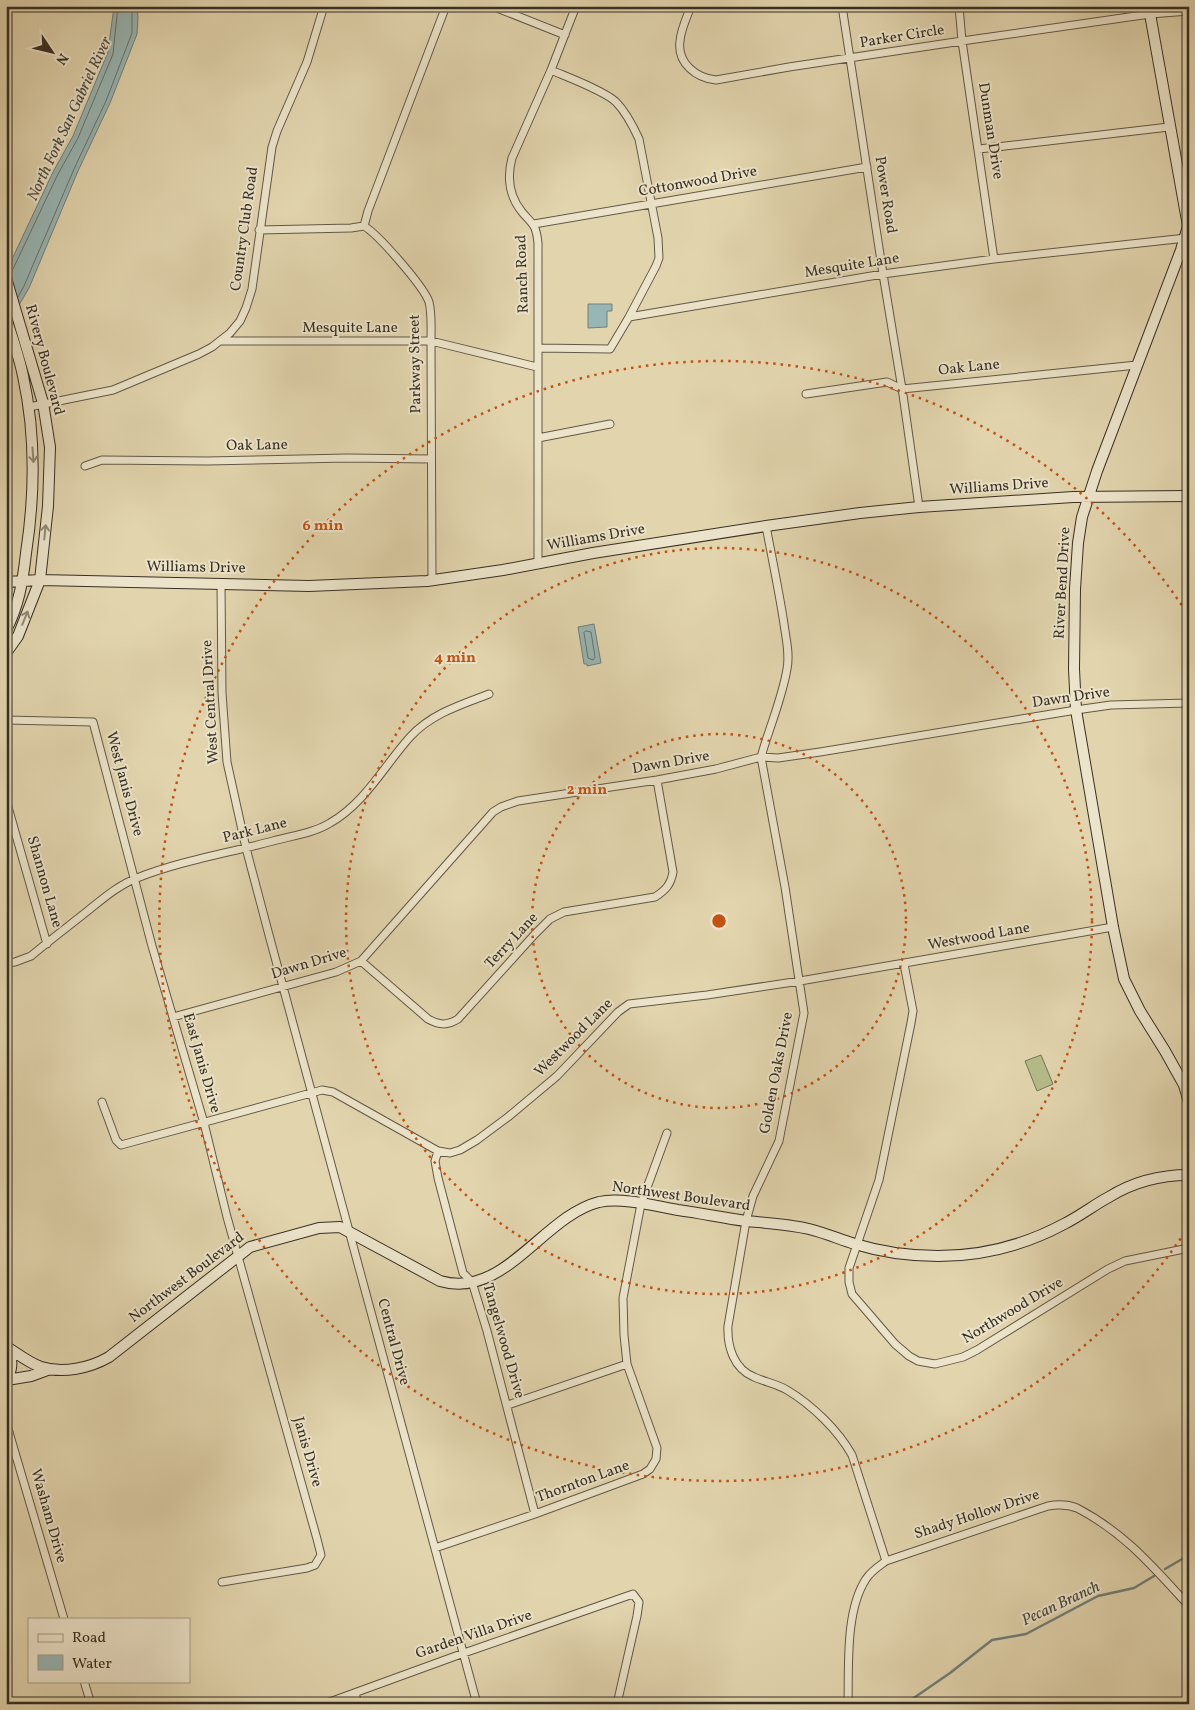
<svg xmlns="http://www.w3.org/2000/svg" width="1195" height="1710" viewBox="0 0 1195 1710" font-family="Vollkorn,serif">
  <style>
    .garden { fill: #b4bd8a; stroke: #767657 }
    .water { fill: #98b6b4; stroke: #71807a }
    .lines { fill: none; stroke-linecap: round; stroke-linejoin: round }
    .shore { stroke: #68726c; stroke-width: 1 }
    .stream { stroke: #71807a; stroke-width: 2.5 }
    .street-casing { stroke: #625846; stroke-width: 9 }
    .secondary-casing { stroke: #372f24; stroke-width: 12 }
    .street { stroke: #ece4ca; stroke-width: 7 }
    .secondary { stroke: #ece4ca; stroke-width: 10 }
    .oneway { stroke: #928a77 }
    .ring { fill: none; stroke: #c55111; stroke-width: 2.5; stroke-dasharray: 2.5 5 }
    .labels { text-anchor: middle; dominant-baseline: central; stroke-width: 4; stroke-linejoin: round; paint-order: stroke }
    .street-label { font-size: 15px; fill: #372f24; stroke: #ece4ca }
    .water-label { font-size: 16px; font-style: italic; fill: #4a4a41; stroke: #ece4ca }
    .centre { fill: #c55111; stroke: #ece4ca; stroke-width: 2.5 }
    .ring-label { font-size: 15px; text-anchor: middle; font-weight: bold; fill: #c55111; stroke: #ece4ca; stroke-width: 4; stroke-linejoin: round; paint-order: stroke }
  </style>
  <rect width="100%" height="100%" fill="#e2d5ae"/>
  <filter id="stains"><feTurbulence type="fractalNoise" baseFrequency=".004" numOctaves="4"/><feColorMatrix values="0 0 0 0 .2 0 0 0 0 .09 0 0 0 0 .02 0 0 0 .5 -.17"/></filter>
  <radialGradient id="worn" r=".72"><stop offset=".6" stop-color="#630" stop-opacity="0"/><stop offset="1" stop-color="#630" stop-opacity=".3"/></radialGradient>
  <path class="garden" d="M 1041,1055 L 1053,1084 L 1037,1091 L 1025,1061 Z"/>
  <path class="water" d="M 114,6 L 137,6 L 138,18 L 137,34 L 110,103 L 78,171 L 29,288 L 6,327 L 6,272 L 53,172 L 73,136 L 108,52 Z
    M 588,304 L 612,304 L 612,311 L 607,311 L 607,327 L 588,328 Z
    M 594,624 L 601,663 L 587,666 L 587,664 L 584,664 L 578,627 Z"/>
  <g class="lines">
    <path class="shore" d="M 8,272 L 13,269 L 58,174 L 78,138 L 113,54 L 118,6
      M 18,297 L 24,286 L 74,169 L 106,101 L 132,33 L 132,6
      M 586,631 L 591,632 L 595,657 L 593,660 L 588,658 L 584,633 Z"/>
    <path class="stream" d="M 1165,1569 L 1189,1555
      M 905,1704 L 950,1673 L 992,1640 L 1026,1634 L 1098,1596 L 1134,1588 L 1154,1576"/>
    <g class="street-casing">
      <path id="street" d="M 492,6 L 565,35
        M 691,6 C 687,17 681,29 680,41 C 677,63 696,78 716,80 L 789,67 L 962,41 L 1150,14 L 1189,11
        M 842,6 L 883,274 L 903,395 L 919,507
        M 959,6 L 962,41 L 994,259
        M 551,70 C 567,77 605,91 616,102 C 626,112 633,126 639,139 L 658,238 L 659,258 L 656,266 L 629,317
        M 979,149 L 1169,127
        M 534,224 L 867,167
        M 364,226 C 379,235 424,287 429,302 C 432,314 431,329 431,341 L 432,580
        M 364,226 L 368,211 L 446,6
        M 259,230 L 351,228 L 364,226
        M 221,341 L 431,341 L 537,367
        M 539,348 L 610,349 L 629,317 L 883,274 L 994,259 L 1186,238
        M 806,394 L 887,382 L 902,389 L 1137,365
        M 29,407 L 113,390 L 199,354 L 212,347 L 230,333 L 240,321 L 246,308 L 252,289 L 272,147 L 277,131 L 307,62 L 324,6
        M 538,438 L 610,424
        M 85,466 L 102,460 L 207,461 L 347,458 L 431,459
        M 766,526 C 772,558 779,591 784,624 C 786,639 790,654 787,669 C 782,699 769,728 761,757 L 785,887 L 804,1013 L 779,1141 L 753,1196 L 746,1221 L 728,1326 C 727,1347 734,1369 754,1377 C 765,1382 777,1384 787,1390 C 812,1405 838,1430 852,1455 L 886,1561
        M 538,563 L 538,243 C 536,224 533,225 522,212 C 509,196 507,177 512,158 L 551,70 L 576,6
        M 221,583 L 222,693 L 227,762 L 246,848 L 269,935 L 477,1704
        M 6,720 L 93,722 L 152,946 L 204,1123 L 227,1217 L 317,1539 L 321,1555 L 315,1565 L 307,1568 L 222,1582
        M 6,800 L 47,944
        M 361,961 L 428,1019 C 439,1025 447,1026 458,1019 L 535,934 L 550,919 L 564,912 L 655,897 C 666,890 671,884 673,872 L 657,780
        M 6,963 L 15,962 L 31,956 C 50,940 70,925 90,909 C 105,897 119,885 137,878 C 180,861 228,853 273,841 C 291,836 314,833 330,823 C 365,803 384,766 410,737 C 431,714 460,705 489,694
        M 904,964 L 913,1011 L 911,1023 L 879,1180 L 849,1268 L 849,1282 L 852,1294 L 895,1344 L 909,1356 L 918,1361 L 935,1364 L 963,1357 L 977,1350 L 1108,1269 L 1125,1261 L 1189,1248
        M 173,1017 L 336,972 L 361,961 L 493,812 L 501,807 L 518,801 L 657,780 L 716,769 L 761,757 L 778,758 L 820,752 L 1076,710 L 1111,705 L 1189,703
        M 102,1102 L 116,1140 L 121,1145 L 322,1090 L 333,1092 L 438,1151 L 450,1153 L 460,1150 L 477,1140 L 508,1117 L 557,1076 L 618,1012 L 629,1004 L 707,995 L 800,981 L 1113,927
        M 438,1151 L 435,1161 L 438,1178 L 463,1273 L 472,1282 L 487,1331 L 535,1514
        M 508,1405 L 627,1364
        M 6,1422 L 64,1619
        M 435,1548 L 535,1514 L 643,1474 L 650,1469 L 656,1459 L 657,1448 L 627,1364 L 624,1335 L 623,1298 L 641,1204 L 667,1133
        M 84,1681 L 91,1704
        M 355,1693 L 358,1704
        M 324,1704 L 464,1653 L 633,1594 L 639,1602 L 637,1616 L 617,1704
        M 848,1704 C 849,1667 845,1611 866,1579 C 871,1571 879,1566 886,1561 L 1048,1506 C 1059,1504 1067,1504 1077,1508 C 1125,1533 1153,1567 1189,1606"/>
    </g>
    <g class="secondary-casing">
      <path id="secondary" d="M 1151,6 L 1150,14 L 1188,226 L 1181,250 L 1097,471 L 1082,517 L 1078,543 L 1075,589 L 1074,669 L 1076,710 L 1113,927 L 1124,979 L 1140,1011 L 1165,1051 L 1184,1085 L 1189,1102
        M 6,278 L 43,403 L 50,447 L 48,506 L 40,580 L 18,636 L 6,653
        M 6,318 C 12,337 19,356 23,376 C 36,435 35,494 26,553 C 23,580 19,606 6,630
        M 6,582 L 40,580 L 309,586 L 427,581 L 503,570 L 593,553 L 766,526 L 860,513 L 919,507 L 1073,497 L 1189,496
        M 7,1347 C 18,1354 29,1363 41,1367 C 63,1374 90,1368 109,1357 L 250,1247 L 319,1228 L 340,1227 L 440,1281 C 504,1300 543,1216 599,1202 C 622,1197 655,1206 678,1210 C 701,1213 723,1218 746,1221 C 767,1223 788,1224 809,1229 C 825,1233 839,1239 855,1244 C 881,1252 910,1256 938,1256 C 982,1256 1025,1245 1064,1224 C 1080,1216 1094,1205 1109,1197 C 1133,1182 1161,1175 1189,1175
        M 7,1380 L 31,1376 L 50,1369
        M 6,1381 C 13,1369 13,1360 7,1347"/>
    </g>
    <use href="#street" class="street"/>
    <use href="#secondary" class="secondary"/>
  </g>
  <defs><path id="oneway-shaft" d="M-6 0H5M1.5-3L5.5 0L1.5 3" fill="none" stroke-width="1.6" stroke-linecap="round" stroke-linejoin="round" transform="scale(1.25)"/></defs>
  <g class="oneway">
    <use href="#oneway-shaft" transform="translate(33 455) rotate(86)"/>
    <use href="#oneway-shaft" transform="translate(45 532) rotate(-84)"/>
    <use href="#oneway-shaft" transform="translate(25 618) rotate(-68)"/>
  </g>
  <g class="ring">
    <circle cx="719" cy="921" r="187"/>
    <circle cx="719" cy="921" r="373"/>
    <path d="M1189 1226A560 560 0 1 1 1189 616"/>
  </g>
  <g class="labels">
    <g class="street-label">
      <text transform="translate(902 37) rotate(-9)">Parker Circle</text>
      <text transform="translate(990 131) rotate(81)">Dunman Drive</text>
      <text transform="translate(698 182) rotate(-10)">Cottonwood Drive</text>
      <text transform="translate(885 195) rotate(81)">Power Road</text>
      <text transform="translate(245 229) rotate(-82)">Country Club Road</text>
      <text transform="translate(852 266) rotate(-9)">Mesquite Lane</text>
      <text transform="translate(523 274) rotate(-92)">Ranch Road</text>
      <text x="350" y="328">Mesquite Lane</text>
      <text transform="translate(44 360) rotate(75)">Rivery Boulevard</text>
      <text transform="translate(416 364) rotate(-91)">Parkway Street</text>
      <text transform="translate(969 368) rotate(-6)">Oak Lane</text>
      <text transform="translate(257 446) rotate(-1)">Oak Lane</text>
      <text transform="translate(999 487) rotate(-4)">Williams Drive</text>
      <text transform="translate(596 538) rotate(-10)">Williams Drive</text>
      <text transform="translate(196 568) rotate(1)">Williams Drive</text>
      <text transform="translate(1063 583) rotate(-87)">River Bend Drive</text>
      <text transform="translate(1071 698) rotate(-8)">Dawn Drive</text>
      <text transform="translate(211 702) rotate(-93)">West Central Drive</text>
      <text transform="translate(671 763) rotate(-10)">Dawn Drive</text>
      <text transform="translate(124 784) rotate(75)">West Janis Drive</text>
      <text transform="translate(255 831) rotate(-14)">Park Lane</text>
      <text transform="translate(44 882) rotate(74)">Shannon Lane</text>
      <text transform="translate(979 937) rotate(-10)">Westwood Lane</text>
      <text transform="translate(512 941) rotate(-47)">Terry Lane</text>
      <text transform="translate(309 964) rotate(-17)">Dawn Drive</text>
      <text transform="translate(574 1038) rotate(-45)">Westwood Lane</text>
      <text transform="translate(201 1063) rotate(74)">East Janis Drive</text>
      <text transform="translate(777 1073) rotate(-79)">Golden Oaks Drive</text>
      <text transform="translate(681 1197) rotate(8)">Northwest Boulevard</text>
      <text transform="translate(187 1278) rotate(-37)">Northwest Boulevard</text>
      <text transform="translate(1013 1311) rotate(-31)">Northwood Drive</text>
      <text transform="translate(503 1341) rotate(74)">Tangelwood Drive</text>
      <text transform="translate(393 1342) rotate(75)">Central Drive</text>
      <text transform="translate(307 1452) rotate(74)">Janis Drive</text>
      <text transform="translate(583 1482) rotate(-20)">Thornton Lane</text>
      <text transform="translate(977 1515) rotate(-18)">Shady Hollow Drive</text>
      <text transform="translate(48 1516) rotate(74)">Washam Drive</text>
      <text transform="translate(474 1635) rotate(-19)">Garden Villa Drive</text>
    </g>
    <g class="water-label">
      <text transform="translate(70 119) rotate(-65)">North Fork San Gabriel River</text>
      <text transform="translate(1061 1604) rotate(-25)">Pecan Branch</text>
    </g>
  </g>
  <circle cx="719" cy="921" r="8" class="centre"/>
  <g class="ring-label">
    <text x="323" y="530">6 min</text>
    <text x="455" y="662">4 min</text>
    <text x="587" y="794">2 min</text>
  </g>
  <rect width="1195" height="1710" fill="none" stroke="#e2d5ae" stroke-width="25"/>
  <rect x="8" y="8" width="1180" height="1695" fill="none" stroke="#372f24" stroke-width="2.5"/>
  <rect x="12" y="12" width="1170" height="1685" fill="none" stroke="#372f24"/>
  <rect x="28" y="1618" width="162" height="65" fill="#ece4ca" stroke="#a49c88"/>
  <rect x="38" y="1634" width="25" height="8" fill="#ece4ca" stroke="#a49c88"/>
  <text x="72" y="1642" font-size="15" fill="#372f24">Road</text>
  <rect x="38" y="1655" width="25" height="15" fill="#98b6b4" stroke="#a49c88"/>
  <text x="72" y="1668" font-size="15" fill="#372f24">Water</text>
  <g transform="translate(52 52) rotate(125)" stroke="#ece4ca" stroke-width="4" paint-order="stroke">
  <path d="M0-4L9 19L0 12L-9 19Z" fill="#372f24"/>
  <text y="-8" font-size="14" font-weight="bold" text-anchor="middle" fill="#372f24">N</text>
  </g>
  <rect width="100%" height="100%" filter="url(#stains)"/>
  <rect width="100%" height="100%" fill="url(#worn)"/>
</svg>
